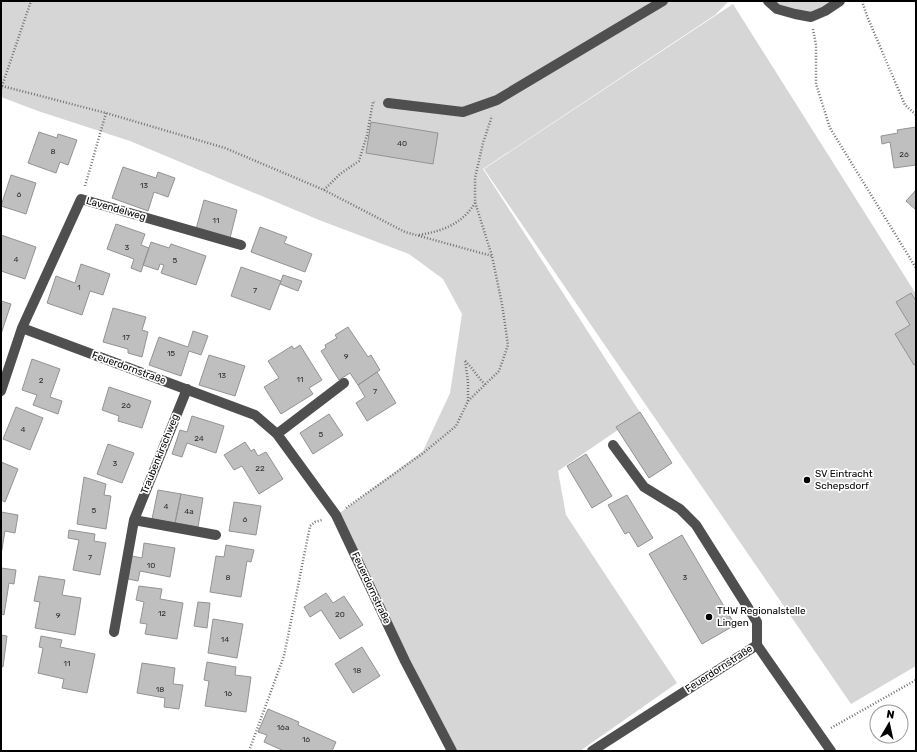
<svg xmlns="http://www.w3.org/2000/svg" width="917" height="752" viewBox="0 0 917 752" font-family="Rubik,sans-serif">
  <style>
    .green { fill: #d6d6d6 }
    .building { fill: #bfbfbf; stroke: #939393 }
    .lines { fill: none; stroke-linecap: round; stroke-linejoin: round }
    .path { stroke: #717171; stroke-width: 2.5; stroke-dasharray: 1 2; stroke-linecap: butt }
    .minor { stroke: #4f4f4f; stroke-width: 10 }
    .poi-dot { fill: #000; stroke: #fff; stroke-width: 1.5 }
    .labels { text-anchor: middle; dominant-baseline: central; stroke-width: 3.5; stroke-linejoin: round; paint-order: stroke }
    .number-label { font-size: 8px; fill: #303030 }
    .street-label { font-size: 10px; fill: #000; stroke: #fff }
    .poi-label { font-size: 10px; fill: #000; stroke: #fff; text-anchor: start }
  </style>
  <rect width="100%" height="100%" fill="#fff"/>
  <path class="green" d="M 1,1 L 729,1 L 715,15 L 483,169 L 641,414 L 558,471 L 566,515 L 677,683 L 580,751 L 454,751 L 337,515 L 423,451 L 450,393 L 462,314 L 443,279 L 409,254 L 319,220 L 130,141 L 38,111 L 1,97 Z
    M 769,1 L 840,1 L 811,16 Z
    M 733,4 L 916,294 L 916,666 L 851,704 L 484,169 Z"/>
  <path class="building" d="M 371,122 L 438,133 L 433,164 L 366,153 Z
    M 916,127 L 916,165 L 894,168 L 890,142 L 882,144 L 881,136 L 898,133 L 897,130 Z
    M 39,132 L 57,138 L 58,134 L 77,140 L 68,165 L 60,162 L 56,173 L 28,163 Z
    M 123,167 L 156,178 L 158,172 L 175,178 L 168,197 L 154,192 L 148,211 L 112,198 Z
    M 11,175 L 36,183 L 26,214 L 1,206 Z
    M 916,190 L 916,210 L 906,201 Z
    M 204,200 L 237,210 L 230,238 L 196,229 Z
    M 116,224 L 145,234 L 141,245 L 149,248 L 141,272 L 131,268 L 134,259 L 107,249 Z
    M 260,227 L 287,237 L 284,243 L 312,254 L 305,272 L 251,252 Z
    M 1,235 L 36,247 L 25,279 L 1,271 Z
    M 151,242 L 169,248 L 171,244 L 206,256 L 196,285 L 161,273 L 164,265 L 160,264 L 158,270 L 143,265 Z
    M 81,264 L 110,274 L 103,295 L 90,291 L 82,315 L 47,303 L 56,276 L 75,283 Z
    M 241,267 L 281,281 L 270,310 L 231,296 Z
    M 283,275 L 302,281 L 298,291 L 280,284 Z
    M 911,293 L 916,301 L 916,364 L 914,365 L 895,334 L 910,325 L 896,302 Z
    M 1,301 L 11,304 L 1,334 Z
    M 113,308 L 146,317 L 142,330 L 148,332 L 142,357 L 128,353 L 128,349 L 103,342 Z
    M 348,327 L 368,357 L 371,355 L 380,370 L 358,385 L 350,373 L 339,380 L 321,351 L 326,348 L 325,345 L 337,338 L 335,335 Z
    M 193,331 L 208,336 L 201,355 L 189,351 L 181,376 L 149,365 L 159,337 L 188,347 Z
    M 300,345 L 322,380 L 309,388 L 313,394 L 281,414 L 264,387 L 279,378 L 268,361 L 292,346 L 294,349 Z
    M 209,355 L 245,366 L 235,396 L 199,385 Z
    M 32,359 L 60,369 L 50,397 L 62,401 L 58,414 L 33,405 L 37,395 L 22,390 Z
    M 377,372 L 396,403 L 367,421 L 356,403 L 365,397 L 358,385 Z
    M 109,387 L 151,401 L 142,428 L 118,421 L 119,416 L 102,410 Z
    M 16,407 L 43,418 L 30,450 L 3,439 Z
    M 640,412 L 672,463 L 649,478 L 616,427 Z
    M 329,414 L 343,435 L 313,454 L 300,433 Z
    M 192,416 L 224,426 L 216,453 L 187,443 L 182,457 L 172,454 L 180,430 L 187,432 Z
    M 245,442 L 251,451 L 254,449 L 258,456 L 266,452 L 283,479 L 259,494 L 242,466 L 234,470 L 224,455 Z
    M 108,444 L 134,453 L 122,483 L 97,474 Z
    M 586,454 L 612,496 L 592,508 L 567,466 Z
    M 1,462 L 18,469 L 5,502 L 1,500 Z
    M 84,477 L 106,484 L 104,495 L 111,496 L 106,529 L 77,524 Z
    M 158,490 L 181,494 L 175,523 L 152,519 Z
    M 181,494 L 203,498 L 198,527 L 175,523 Z
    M 627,495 L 653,538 L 638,547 L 629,532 L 625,534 L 608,505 Z
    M 234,502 L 261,506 L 256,535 L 229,531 Z
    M 1,512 L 18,515 L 15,533 L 5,531 L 1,555 Z
    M 69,530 L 95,534 L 94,541 L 106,543 L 100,575 L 73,570 L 79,540 L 68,538 Z
    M 682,535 L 735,625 L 702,644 L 649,554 Z
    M 144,543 L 175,548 L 170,577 L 140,571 L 138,581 L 128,579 L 132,556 L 142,558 Z
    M 226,545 L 254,550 L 251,562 L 247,561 L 241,597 L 210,592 L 216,556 L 224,557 Z
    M 1,568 L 16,570 L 14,584 L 9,583 L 4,615 L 1,614 Z
    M 39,576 L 65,580 L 62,595 L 81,598 L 75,635 L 35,628 L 40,602 L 34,601 Z
    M 139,586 L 162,589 L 160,599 L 183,603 L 177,639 L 145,634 L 147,624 L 140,623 L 144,602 L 136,600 Z
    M 326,593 L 333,603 L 344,596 L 363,625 L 340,639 L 321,610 L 310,617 L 304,607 Z
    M 198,602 L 210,603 L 207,628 L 194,626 Z
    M 213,619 L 243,624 L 237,658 L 208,653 Z
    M 1,635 L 7,636 L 3,667 L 1,666 Z
    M 41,636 L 62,640 L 60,647 L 95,654 L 87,693 L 62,688 L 64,679 L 38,673 L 43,648 L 39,647 Z
    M 362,647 L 380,676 L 353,693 L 335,664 Z
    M 207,662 L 236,667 L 235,675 L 251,677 L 246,712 L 205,706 L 209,681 L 204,680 Z
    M 142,663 L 175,668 L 173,684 L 183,685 L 179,709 L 164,707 L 165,698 L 137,693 Z
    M 268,709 L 299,722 L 298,725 L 336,742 L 332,751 L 284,751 L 264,742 L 267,735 L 258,732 Z"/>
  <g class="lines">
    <path class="path" d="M 862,1 L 867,16 L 905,105 L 916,115
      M 813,29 L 816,45 L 816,84 L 830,128 L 916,268
      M 2,86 L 106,113 L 225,148 L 324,190 L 405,232 L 492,256
      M 1,89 L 31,1
      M 85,186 L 106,113
      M 324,190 L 340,174 L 359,161 L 367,135 L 373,102 L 375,102
      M 419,235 C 443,231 462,224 475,203
      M 465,361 C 473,368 477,377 485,384
      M 468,401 L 499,371 L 508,345 L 502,304 L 492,256 L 475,202 L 475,178 L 483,143 L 492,116
      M 346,508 L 422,454 L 456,426 L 468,401 L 468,381 L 465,361
      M 831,728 L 916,680
      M 249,751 L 284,656 L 310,526 L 315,522 L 322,520"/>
    <path class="minor" d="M 768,1 L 777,9 L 795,14 L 811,17 L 825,11 L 840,1
      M 388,103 L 463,112 L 497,100 L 663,1
      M 22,328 L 255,415 L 277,434 L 336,515 L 405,661 L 452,751
      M 1,391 L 22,328 L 81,199 L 241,245
      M 277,434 L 344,383
      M 613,445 L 644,487 L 680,509 L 696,525 L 757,622 L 757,645
      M 134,520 L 216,535
      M 114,632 L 134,520 L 187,389
      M 592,751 L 757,645 L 831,751"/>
  </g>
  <g class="poi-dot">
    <circle cx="807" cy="480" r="4"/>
    <circle cx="709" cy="617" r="4"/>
  </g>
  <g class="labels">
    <g class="number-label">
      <text x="402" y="143">40</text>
      <text x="53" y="151">8</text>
      <text x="904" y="154">26</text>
      <text x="144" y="185">13</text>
      <text x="19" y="194">6</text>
      <text x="216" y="220">11</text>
      <text x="127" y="247">3</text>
      <text x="16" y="259">4</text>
      <text x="175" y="260">5</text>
      <text x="79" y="287">1</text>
      <text x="255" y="290">7</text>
      <text x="126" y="337">17</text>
      <text x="171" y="353">15</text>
      <text x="346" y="356">9</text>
      <text x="222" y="375">13</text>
      <text x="300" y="379">11</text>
      <text x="41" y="380">2</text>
      <text x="375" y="391">7</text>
      <text x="126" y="405">26</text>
      <text x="23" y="429">4</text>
      <text x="321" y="434">5</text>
      <text x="199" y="438">24</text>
      <text x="115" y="463">3</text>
      <text x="260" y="468">22</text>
      <text x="166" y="506">4</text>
      <text x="94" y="510">5</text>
      <text x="189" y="511">4a</text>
      <text x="245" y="519">6</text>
      <text x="90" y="557">7</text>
      <text x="151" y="565">10</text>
      <text x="228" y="577">8</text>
      <text x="685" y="577">3</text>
      <text x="162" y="613">12</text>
      <text x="340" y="614">20</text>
      <text x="58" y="615">9</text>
      <text x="225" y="639">14</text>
      <text x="67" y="663">11</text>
      <text x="357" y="670">18</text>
      <text x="160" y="689">18</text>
      <text x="228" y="693">16</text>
      <text x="283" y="727">16a</text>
      <text x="306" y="739">16</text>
    </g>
    <g class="street-label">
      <text transform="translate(116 209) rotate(16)">Lavendelweg</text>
      <text transform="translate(129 368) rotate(20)">Feuerdornstraße</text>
      <text transform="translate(160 454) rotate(-68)">Traubenkirschweg</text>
      <text transform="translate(371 588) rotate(65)">Feuerdornstraße</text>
      <text transform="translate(719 669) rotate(-33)">Feuerdornstraße</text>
    </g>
    <g class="poi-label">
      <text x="815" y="474">SV Eintracht<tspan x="815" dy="12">Schepsdorf</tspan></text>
      <text x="717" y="611">THW Regionalstelle<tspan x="717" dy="12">Lingen</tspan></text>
    </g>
  </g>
  <rect width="917" height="752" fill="none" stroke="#000000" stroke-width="4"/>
  <g transform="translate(889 724) rotate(9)"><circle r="19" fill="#ffffff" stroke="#999999"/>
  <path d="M0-3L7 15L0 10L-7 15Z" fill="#000000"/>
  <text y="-6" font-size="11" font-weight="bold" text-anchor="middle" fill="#000000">N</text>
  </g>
</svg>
